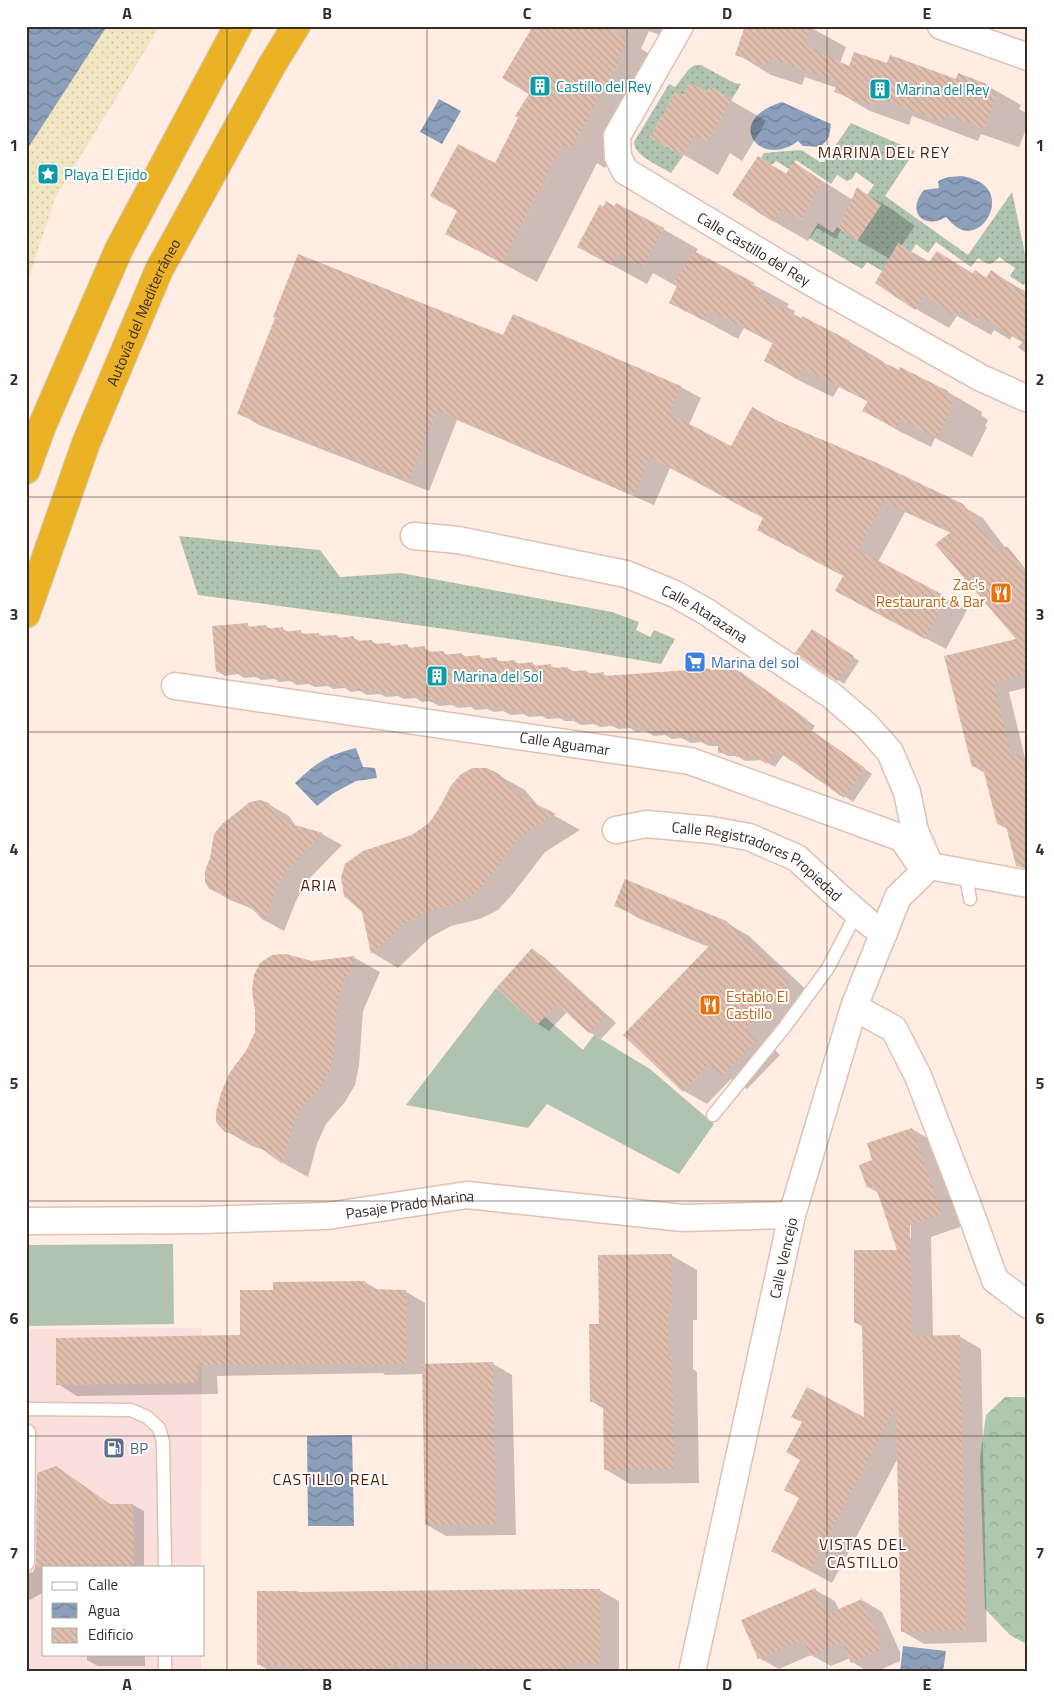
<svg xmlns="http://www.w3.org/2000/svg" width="1054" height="1698" viewBox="0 0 1054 1698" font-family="'Titillium Web',sans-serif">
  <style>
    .commercial { fill: #fadfdc }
    .grass { fill: url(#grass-dots) }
    .forest { fill: url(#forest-crowns) }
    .sand { fill: url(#sand-dots) }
    .pitch { fill: #b0c3b0 }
    .water { fill: url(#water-waves) }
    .shadow { fill: #0003; fill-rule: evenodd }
    .building { fill: url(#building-back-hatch) }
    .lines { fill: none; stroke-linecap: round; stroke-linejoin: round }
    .lane-casing { stroke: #e0c1b3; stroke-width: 15 }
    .street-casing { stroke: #e0c1b3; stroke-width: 29 }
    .highway-casing { stroke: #d3d1cf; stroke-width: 30 }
    .lane { stroke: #fff; stroke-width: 12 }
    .street { stroke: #fff; stroke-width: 26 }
    .highway { stroke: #ecb226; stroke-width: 28 }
    .grid { fill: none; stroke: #382c27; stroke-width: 1; stroke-opacity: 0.55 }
    .labels { text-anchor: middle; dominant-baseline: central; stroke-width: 4; stroke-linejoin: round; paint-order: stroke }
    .culture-label { font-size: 15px; fill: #0d838f; stroke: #fff; text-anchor: start }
    .street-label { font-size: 15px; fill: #382c27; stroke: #fff }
    .food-label { font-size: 15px; fill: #c56008; stroke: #fff; text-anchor: end }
    .shop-label { font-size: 15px; fill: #366cbe; stroke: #fff; text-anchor: start }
    .service-label { font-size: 15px; fill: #4e5e75; stroke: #fff; text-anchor: start }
    .neighbourhood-label { font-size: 16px; letter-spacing: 1px; fill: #5a1a00; stroke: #fff }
    .neatline { fill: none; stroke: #382c27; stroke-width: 2 }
    .grid-label { font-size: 16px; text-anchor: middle; font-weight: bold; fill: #382c27 }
  </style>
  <defs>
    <pattern id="grass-dots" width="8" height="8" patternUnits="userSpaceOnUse" patternTransform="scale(1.25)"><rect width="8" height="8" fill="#b0c3b0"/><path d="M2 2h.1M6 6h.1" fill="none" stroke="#909f8f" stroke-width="1.8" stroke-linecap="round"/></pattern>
    <pattern id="forest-crowns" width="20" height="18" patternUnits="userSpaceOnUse" patternTransform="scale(1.25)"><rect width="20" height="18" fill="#aec8af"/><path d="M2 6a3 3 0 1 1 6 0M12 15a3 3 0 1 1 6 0" fill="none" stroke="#96ac97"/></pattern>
    <pattern id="sand-dots" width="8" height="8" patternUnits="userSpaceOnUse" patternTransform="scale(1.25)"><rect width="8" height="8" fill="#f0e6c1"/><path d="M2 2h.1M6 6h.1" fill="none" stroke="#cfc5a6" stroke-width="1.8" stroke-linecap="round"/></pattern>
    <pattern id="water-waves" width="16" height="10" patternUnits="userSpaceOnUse" patternTransform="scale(1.25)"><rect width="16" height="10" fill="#8c9fba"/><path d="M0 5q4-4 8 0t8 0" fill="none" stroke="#738297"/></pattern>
    <pattern id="building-back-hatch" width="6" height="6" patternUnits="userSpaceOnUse" patternTransform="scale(1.25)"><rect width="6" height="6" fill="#e0beae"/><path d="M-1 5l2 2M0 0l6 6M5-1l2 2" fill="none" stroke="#c1a396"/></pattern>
  </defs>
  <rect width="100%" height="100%" fill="#ffece3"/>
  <path class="commercial" d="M 202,1328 L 201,1567 L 44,1567 L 44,1654 L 201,1654 L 201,1672 L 26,1672 L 26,1329 Z"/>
  <path class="grass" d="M 695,65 L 701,65 L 734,83 L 741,84 L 732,99 L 710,87 L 707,92 L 690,83 L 683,95 L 676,92 L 650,137 L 683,156 L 671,173 C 660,166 634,156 634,142 L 669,84 L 675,87 L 689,69 Z
    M 851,123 L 915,151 L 885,196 L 968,255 L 1012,192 L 1028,268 L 1028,283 L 1023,285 L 1010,276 L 1015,268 L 999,257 C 990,267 989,265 978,258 L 971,267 L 936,242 L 928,253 L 916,244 L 911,252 L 901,245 L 882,271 L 867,262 L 862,269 L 809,238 L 818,223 L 833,233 L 837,227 L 857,240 L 881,205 L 867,195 L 874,185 L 856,172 L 852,179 L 847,181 L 837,175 L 831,184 L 796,160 L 789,169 L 776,161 L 771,165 L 761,158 L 764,153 L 799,150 L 803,151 L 820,162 L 824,162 Z
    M 179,536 L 320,550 L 340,577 L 401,573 L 612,612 L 639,622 L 636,630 L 650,637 L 654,630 L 675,639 L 661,664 C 507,636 352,616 198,595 Z"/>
  <path class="forest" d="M 1005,1397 L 1028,1397 L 1028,1645 L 1010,1635 L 985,1609 L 980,1459 L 986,1415 Z"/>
  <path class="sand" d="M 107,26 L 160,26 L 55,198 L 26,286 L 26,151 Z"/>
  <path class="pitch" d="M 496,988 L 537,1025 L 545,1017 L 583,1050 L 594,1035 L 650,1069 L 714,1124 L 679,1174 L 547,1104 L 528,1128 L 406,1105 Z
    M 173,1244 L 174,1324 L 26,1326 L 26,1245 Z"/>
  <path class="water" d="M 26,26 L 107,26 L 26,151 Z
    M 439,99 L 461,111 L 442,144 L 420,132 Z
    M 782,102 L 831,124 L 829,137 L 821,147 L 803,146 L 798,141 C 761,170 721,121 782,102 Z
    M 962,176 C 971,178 980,180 987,188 C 1002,206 981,241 958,228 C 953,225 950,221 946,217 C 925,230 905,213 924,190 L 939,188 L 938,181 L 948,177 Z
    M 356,748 L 363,767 L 375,768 L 377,778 L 356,781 L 332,794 L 317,806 L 295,783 C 316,763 327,755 356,748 Z
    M 352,1435 L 354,1526 L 308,1526 L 307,1436 Z
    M 903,1646 L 946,1651 L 943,1672 L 900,1672 Z"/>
  <path class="shadow" d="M 564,26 L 684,26 L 676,41 L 649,31 L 641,49 L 663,61 L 625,135 L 605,168 L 597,163 L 537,282 L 447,233 L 496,165 Z
    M 808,26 L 846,47 L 840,63 L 850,67 L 887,65 L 957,81 L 986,85 L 1021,105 L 1019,109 L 1028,114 L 1028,124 L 1019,147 L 981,134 L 978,141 L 912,116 L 909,125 L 870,111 L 836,91 L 837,88 L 805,77 L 802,85 L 771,75 L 737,54 Z
    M 710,88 L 766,121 L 742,161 L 730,153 L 718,175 L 652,136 L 683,97 L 707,94 Z
    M 759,158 L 787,174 L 795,164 L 853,200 L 857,189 L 892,209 L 915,226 L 901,246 L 930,262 L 937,252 L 974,274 L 975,271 L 987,278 L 992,272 L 1028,293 L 1028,355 L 1018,347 L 1023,342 L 1013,335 L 1010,340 L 994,330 L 991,335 L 957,316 L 949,328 L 916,309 L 890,259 L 857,240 L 842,228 L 836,239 L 817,228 L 808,241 L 773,221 Z
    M 663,229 L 698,249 L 695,253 L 789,304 L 787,307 L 795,311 L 793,316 L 850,342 L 884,362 L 883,364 L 899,372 L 900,369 L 948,392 L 982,412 L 981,415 L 988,420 L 985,426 L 987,427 L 972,457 L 935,438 L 931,447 L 899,431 L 864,411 L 869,402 L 839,387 L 833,397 L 800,381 L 765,361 L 774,344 L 744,328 L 738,339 L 670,302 L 678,287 L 653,273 L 647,284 L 579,247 Z
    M 504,337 L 681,387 L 701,398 L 689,425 L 731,447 L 776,421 L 962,506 L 983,518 L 1028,578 L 1028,687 L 1009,692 L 1025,758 L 1028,759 L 1028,852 L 1007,829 L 998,824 L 986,774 L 973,766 L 946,657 L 1018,640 L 951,533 L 905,512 L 878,562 L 967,610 L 946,649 L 857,602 L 844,576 L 765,518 L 670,468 L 654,505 L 457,420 L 429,491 L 259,425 L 239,413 Z
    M 247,625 L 253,628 L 266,626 L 271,629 L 282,628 L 290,633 L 301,632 L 306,635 L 319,634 L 323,637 L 337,636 L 342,639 L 354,638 L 361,642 L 372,641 L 378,645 L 389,644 L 395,647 L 407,646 L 413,649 L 424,648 L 433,653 L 443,652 L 449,656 L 461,654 L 467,657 L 479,656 L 486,660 L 496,659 L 503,662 L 514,661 L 521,665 L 533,664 L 538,667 L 551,666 L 557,669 L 567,668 L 575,672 L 586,671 L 592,675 L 603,674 L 609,677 L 750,679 L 815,726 L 812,731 L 872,774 L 853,802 L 784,754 L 775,767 L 762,760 L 745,761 L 737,756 L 728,756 L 720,752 L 719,746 L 709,746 L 701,742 L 691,743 L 682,738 L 672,739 L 665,735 L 654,736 L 645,731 L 636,732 L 630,728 L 618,729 L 612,726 L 600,727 L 594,724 L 581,725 L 574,721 L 565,721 L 559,718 L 547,719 L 542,716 L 529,717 L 523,714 L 511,715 L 503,711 L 494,712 L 487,709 L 475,710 L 471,707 L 458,708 L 452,705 L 439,706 L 430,701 L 422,702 L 416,698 L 404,699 L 398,696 L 386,697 L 380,694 L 367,695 L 360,691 L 351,692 L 345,688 L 333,689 L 328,686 L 315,687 L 309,684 L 297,685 L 290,681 L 280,682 L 274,679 L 261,680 L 256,677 L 244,678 L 238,674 L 225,676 L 217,671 Z
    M 818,634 L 859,661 L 844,684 L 797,653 Z
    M 498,775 L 525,790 L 539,807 L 580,830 L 545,852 L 511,896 L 498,910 L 480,919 L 451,926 L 431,937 L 398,968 L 373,953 L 363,912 L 413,836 Z
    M 268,804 L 289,816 L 296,826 L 322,834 L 342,845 L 305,883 L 296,901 L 284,931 L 264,920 L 253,909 L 230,900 L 210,888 Z
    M 616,905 L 725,922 L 749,936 L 813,996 L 768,1043 L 780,1055 L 747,1089 L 731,1079 L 707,1104 L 684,1091 L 709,947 L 640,919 Z
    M 532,950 L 544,957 L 616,1023 L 601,1039 L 589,1032 L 567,1012 L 549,1031 L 538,1024 Z
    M 355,958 L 380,972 L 363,1011 L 359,1066 L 355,1085 L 345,1102 L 326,1124 L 317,1144 L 308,1177 L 283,1163 L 268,1151 L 252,1146 L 226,1131 L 311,962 Z
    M 912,1129 L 934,1142 L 963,1226 L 931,1237 L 933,1337 L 959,1336 L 981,1349 L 987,1642 L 924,1644 L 902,1631 L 899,1456 L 832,1583 L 773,1551 L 865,1419 L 863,1327 L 856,1323 L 899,1251 L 879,1193 L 868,1187 L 874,1161 ZM 911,1219 L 911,1240 L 909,1235 Z
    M 671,1255 L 697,1270 L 697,1320 L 693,1320 L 693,1369 L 697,1372 L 699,1483 L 630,1484 L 605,1469 L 604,1409 L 591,1401 Z
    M 365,1282 L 380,1291 L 405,1291 L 425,1303 L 425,1365 L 492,1363 L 512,1375 L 516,1535 L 446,1536 L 427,1525 L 423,1374 L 385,1375 L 383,1373 L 217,1376 L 218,1394 L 77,1396 L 58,1384 L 241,1337 L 274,1291 Z
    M 26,1463 L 30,1566 L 29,1573 L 33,1572 L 37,1563 L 112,1506 L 133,1505 L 144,1511 L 144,1567 L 44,1567 L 44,1596 L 42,1593 L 30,1600 L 26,1598 Z
    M 599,1590 L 619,1601 L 619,1672 L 271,1672 L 258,1664 L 258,1592 L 298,1592 L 300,1593 Z
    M 815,1590 L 835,1601 L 839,1610 L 862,1600 L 882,1612 L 900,1652 L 900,1661 L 875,1672 L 869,1672 L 852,1662 L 850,1658 L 831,1666 L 811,1655 L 779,1669 L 759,1658 Z
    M 87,1654 L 145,1654 L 145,1666 L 98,1666 L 87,1660 Z"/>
  <path class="building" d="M 533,26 L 604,26 L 629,40 L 616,60 L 620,62 L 589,113 L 591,114 L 570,149 L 562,144 L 502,263 L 445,234 L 457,211 L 430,196 L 458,144 L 495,163 L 518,118 L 515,116 L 529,94 L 502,78 Z
    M 745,26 L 811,26 L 805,45 L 849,66 L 854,52 L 887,63 L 890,55 L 956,79 L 958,73 L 987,84 L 984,90 L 997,94 L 984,128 L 946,115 L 943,122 L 877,97 L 874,106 L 834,92 L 838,82 L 770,58 L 767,66 L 735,55 Z
    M 690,82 L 707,92 L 710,87 L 732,99 L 707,142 L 695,135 L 683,156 L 650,137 L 676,91 L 683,95 Z
    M 758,156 L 785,175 L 794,162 L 822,181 L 801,220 L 782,208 L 773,222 L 732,195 Z
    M 857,187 L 881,205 L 857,241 L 839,228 Z
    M 606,201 L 614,206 L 616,203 L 664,228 L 642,267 L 617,254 L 611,265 L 577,247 L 600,204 L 603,207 Z
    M 898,243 L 928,263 L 937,251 L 972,274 L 975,270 L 986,278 L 991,270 L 1028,296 L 1028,346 L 980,316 L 976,321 L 961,311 L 956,317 L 925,295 L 915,310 L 875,283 Z
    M 694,251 L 755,283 L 753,286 L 761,290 L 758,296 L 801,318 L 802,316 L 850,341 L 848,344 L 870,356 L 899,370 L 900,367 L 948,391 L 946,395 L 954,399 L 951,405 L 953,406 L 937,438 L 900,419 L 896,428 L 862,411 L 868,401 L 803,368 L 798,378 L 764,361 L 773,342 L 709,310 L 703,320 L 669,303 L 677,286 L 673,283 Z
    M 298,254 L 503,335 L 513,314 L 681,386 L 669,413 L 731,446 L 752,407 L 776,420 L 877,463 L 963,504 L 998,552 L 1007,546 L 1028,572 L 1028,674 L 994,683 L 1012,757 L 1021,754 L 1028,780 L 1028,869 L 1016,866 L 1005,822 L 997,824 L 982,765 L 972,767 L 944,656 L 1016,639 L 935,544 L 951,532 L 884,501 L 858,550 L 947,597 L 925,639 L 835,591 L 843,576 L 757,530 L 763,518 L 650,457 L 634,495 L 437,410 L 409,480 L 237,414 L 275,318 L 273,317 Z
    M 248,623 L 248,627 L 266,625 L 266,629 L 283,627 L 283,632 L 301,630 L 301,634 L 319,633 L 319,636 L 337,635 L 337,638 L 354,636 L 354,641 L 372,640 L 372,644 L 390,643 L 390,646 L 408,644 L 408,648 L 425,646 L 425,652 L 444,651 L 444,655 L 462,653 L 462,657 L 480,655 L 480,659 L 497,657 L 497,662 L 515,660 L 515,664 L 533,662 L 533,666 L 551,664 L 551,668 L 568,667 L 568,672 L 586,670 L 586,674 L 604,672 L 604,676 L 731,667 L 742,673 L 808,720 L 805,726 L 865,768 L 844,798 L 776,750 L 767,764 L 754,756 L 736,757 L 736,751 L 718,753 L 718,741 L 700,742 L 699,737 L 682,739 L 681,733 L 663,735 L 662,730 L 645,732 L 644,726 L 626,728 L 626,724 L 608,726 L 608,722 L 591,723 L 590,720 L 572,721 L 572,716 L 556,718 L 555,714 L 538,715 L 537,712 L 520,713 L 519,710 L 501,711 L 501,706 L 485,709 L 484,705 L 466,706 L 466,703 L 448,704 L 448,700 L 430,702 L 430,696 L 413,698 L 412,694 L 395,695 L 394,692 L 377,693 L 376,689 L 358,691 L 358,686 L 342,688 L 342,684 L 324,685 L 323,682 L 306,684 L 305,679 L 288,681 L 287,677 L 271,678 L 270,674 L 252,676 L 252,672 L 234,674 L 234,670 L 216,672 L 212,626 Z
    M 812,629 L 854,656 L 837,681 L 795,653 Z
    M 472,768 L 487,768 L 499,774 L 516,794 L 556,814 L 519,837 L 486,882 L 472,896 L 454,905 L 425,912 L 405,923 L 371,954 L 362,912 L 344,896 L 341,877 L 345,864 L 363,851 L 412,835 L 429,823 L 441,805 L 450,787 L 460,775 Z
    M 260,800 L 269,803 L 277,814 L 288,823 L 323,833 L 285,872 L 276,889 L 264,921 L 250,907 L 240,901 L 209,889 L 205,882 L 205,871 L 210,858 L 214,834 L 222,824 L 250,802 Z
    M 625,879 L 726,921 L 790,982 L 745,1029 L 757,1040 L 722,1076 L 709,1063 L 683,1092 L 623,1035 L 710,945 L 614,906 Z
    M 532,948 L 605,1016 L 589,1033 L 557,1004 L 537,1025 L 496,988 Z
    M 286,954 L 312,961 L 355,956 L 338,996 L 334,1051 L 330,1070 L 320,1088 L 300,1109 L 292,1129 L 282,1164 L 265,1151 L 244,1138 L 225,1132 L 221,1128 L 216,1122 L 216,1112 L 221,1093 L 230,1072 L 246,1051 L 255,1032 L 255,1011 L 252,991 L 254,975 L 260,963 L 272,955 Z
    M 912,1128 L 942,1214 L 910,1225 L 912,1336 L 960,1335 L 966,1630 L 901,1632 L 896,1407 L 810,1571 L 771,1551 L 799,1498 L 784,1490 L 800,1460 L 786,1452 L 802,1422 L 791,1417 L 807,1387 L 864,1417 L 862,1323 L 854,1323 L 854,1250 L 897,1250 L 875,1185 L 867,1188 L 859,1165 L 872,1160 L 867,1143 Z
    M 672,1254 L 672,1306 L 668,1306 L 668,1356 L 672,1356 L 674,1469 L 604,1470 L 603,1402 L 590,1402 L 589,1324 L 599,1324 L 598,1255 Z
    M 365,1281 L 365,1289 L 406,1290 L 406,1364 L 364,1364 L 364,1363 L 198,1365 L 198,1383 L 56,1385 L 56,1338 L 240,1335 L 240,1290 L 273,1290 L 273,1282 Z
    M 493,1362 L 496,1524 L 425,1525 L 422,1364 Z
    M 56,1466 L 110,1504 L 133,1504 L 134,1567 L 35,1567 L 36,1563 L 37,1473 Z
    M 815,1588 L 827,1614 L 862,1599 L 880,1640 L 880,1650 L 851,1663 L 842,1642 L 810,1656 L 803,1639 L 758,1659 L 741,1620 Z
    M 565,1589 L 600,1589 L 600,1663 L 567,1663 L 567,1671 L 547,1672 L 475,1672 L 474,1663 L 390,1665 L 390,1672 L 297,1672 L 297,1665 L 257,1665 L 257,1591 L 298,1591 L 298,1592 Z"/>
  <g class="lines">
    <g class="lane-casing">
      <path id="lane" d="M 965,871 L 970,899
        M 713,1115 L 784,1028 L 828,968 L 857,912
        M 26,1409 L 131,1410 L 147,1417 L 159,1428 L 163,1442 L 165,1567
        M 26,1430 L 29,1432 L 28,1563 L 26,1565
        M 165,1654 L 165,1672"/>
    </g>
    <g class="street-casing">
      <g id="street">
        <path id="s1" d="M 680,26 L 617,136 L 618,157 L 625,171 L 800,276 L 981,378 L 1028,399"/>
        <path d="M 941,26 L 1028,57"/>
        <path id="s2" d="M 414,536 L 458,540 L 626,574 L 675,594 L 705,611 L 831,695 L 867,726 L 890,752 L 907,792 L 915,831 L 926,856"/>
        <path id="s3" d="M 175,686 L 690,761 L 902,838 L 917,860 L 930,866 L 1028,884"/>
        <path id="s4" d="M 616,830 L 646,824 L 711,830 L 749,837 L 797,858 L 839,897 L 869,923 L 884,933"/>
        <path d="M 854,1007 L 894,1029 L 918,1076 L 967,1203 L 995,1280 L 1028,1305"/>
        <path id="s5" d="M 26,1221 L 201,1220 L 327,1216 L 467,1195 L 683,1218 L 792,1215"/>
        <path id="s6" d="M 692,1672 L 792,1215 L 854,1007 L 898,897 L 930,866"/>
      </g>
    </g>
    <g class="highway-casing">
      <g id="highway">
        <path d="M 26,470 L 42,426 L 119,249 L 238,26"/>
        <path id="s7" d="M 26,614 L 86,443 L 159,270 L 272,65 L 296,26"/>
      </g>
    </g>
    <use href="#lane" class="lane"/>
    <use href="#street" class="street"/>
    <use href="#highway" class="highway"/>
  </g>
  <path class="grid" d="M 227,26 L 227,1672M 427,26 L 427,1672M 627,26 L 627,1672M 827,26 L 827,1672M 26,262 L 1028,262M 26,497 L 1028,497M 26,732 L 1028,732M 26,966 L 1028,966M 26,1201 L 1028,1201M 26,1436 L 1028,1436"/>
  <defs>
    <g id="building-square" transform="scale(1.125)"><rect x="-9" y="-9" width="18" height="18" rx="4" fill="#0f9aa8" stroke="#fff"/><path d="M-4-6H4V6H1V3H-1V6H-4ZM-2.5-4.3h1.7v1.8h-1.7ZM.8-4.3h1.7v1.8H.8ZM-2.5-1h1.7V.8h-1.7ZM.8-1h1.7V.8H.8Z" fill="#fff"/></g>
    <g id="sight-square" transform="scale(1.125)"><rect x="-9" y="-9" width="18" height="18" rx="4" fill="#0f9aa8" stroke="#fff"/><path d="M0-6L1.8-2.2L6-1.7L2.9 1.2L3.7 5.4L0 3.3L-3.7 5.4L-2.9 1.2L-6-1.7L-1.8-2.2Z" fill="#fff"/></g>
    <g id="restaurant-square" transform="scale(1.125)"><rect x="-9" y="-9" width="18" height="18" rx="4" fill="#e8710a" stroke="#fff"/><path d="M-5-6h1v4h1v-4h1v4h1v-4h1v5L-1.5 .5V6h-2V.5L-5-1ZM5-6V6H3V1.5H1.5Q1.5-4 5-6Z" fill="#fff"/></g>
    <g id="supermarket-square" transform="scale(1.125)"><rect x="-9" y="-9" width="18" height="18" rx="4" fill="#3f7fe0" stroke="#fff"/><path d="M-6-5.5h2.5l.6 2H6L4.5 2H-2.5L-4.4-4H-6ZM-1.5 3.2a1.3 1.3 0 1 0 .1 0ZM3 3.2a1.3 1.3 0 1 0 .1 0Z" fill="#fff"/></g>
    <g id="fuel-square" transform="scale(1.125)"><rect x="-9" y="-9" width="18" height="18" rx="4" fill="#5c6f8a" stroke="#fff"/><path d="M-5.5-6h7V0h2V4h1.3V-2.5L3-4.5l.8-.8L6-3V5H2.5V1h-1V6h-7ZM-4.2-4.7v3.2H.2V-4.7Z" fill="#fff"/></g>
  </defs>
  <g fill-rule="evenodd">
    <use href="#building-square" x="540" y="86"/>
    <use href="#building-square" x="880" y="89"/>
    <use href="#sight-square" x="48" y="174"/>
    <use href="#restaurant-square" x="1001" y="593"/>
    <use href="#supermarket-square" x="695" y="662"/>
    <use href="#building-square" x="437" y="676"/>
    <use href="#restaurant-square" x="710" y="1005"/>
    <use href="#fuel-square" x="114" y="1448"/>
  </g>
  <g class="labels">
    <g class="culture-label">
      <text x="556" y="86">Castillo del Rey</text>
      <text x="896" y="89">Marina del Rey</text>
      <text x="64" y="174">Playa El Ejido</text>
      <text x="453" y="676">Marina del Sol</text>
    </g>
    <g class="street-label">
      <text stroke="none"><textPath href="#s1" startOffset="314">Calle Castillo del Rey</textPath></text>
      <text stroke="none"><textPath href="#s7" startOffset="324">Autovía del Mediterráneo</textPath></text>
      <text stroke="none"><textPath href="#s2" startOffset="304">Calle Atarazana</textPath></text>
      <text stroke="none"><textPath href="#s3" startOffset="394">Calle Aguamar</textPath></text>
      <text stroke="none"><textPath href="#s4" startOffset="151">Calle Registradores Propiedad</textPath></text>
      <text stroke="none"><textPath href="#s5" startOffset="385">Pasaje Prado Marina</textPath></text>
      <text stroke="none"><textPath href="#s6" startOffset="424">Calle Vencejo</textPath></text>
    </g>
    <g class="food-label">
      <text x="985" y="584">Zac's<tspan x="985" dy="17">Restaurant &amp; Bar</tspan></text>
      <text x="726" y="996" text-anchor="start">Establo El<tspan x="726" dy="17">Castillo</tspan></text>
    </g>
    <g class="shop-label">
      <text x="711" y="662">Marina del sol</text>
    </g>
    <g class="service-label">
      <text x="130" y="1448">BP</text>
    </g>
    <g class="neighbourhood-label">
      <text x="884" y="152">MARINA DEL REY</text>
      <text x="319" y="885">ARIA</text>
      <text x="331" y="1479">CASTILLO REAL</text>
      <text x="863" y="1544">VISTAS DEL<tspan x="863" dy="18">CASTILLO</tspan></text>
    </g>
  </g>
  <rect width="1054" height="1698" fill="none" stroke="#ffffff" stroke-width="55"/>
  <rect x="42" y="1566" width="162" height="90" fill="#ffffff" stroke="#afaba9"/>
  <rect x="52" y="1582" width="25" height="8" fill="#ffffff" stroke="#afaba9"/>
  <text x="88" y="1590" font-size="15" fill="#382c27">Calle</text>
  <rect x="52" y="1603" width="25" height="15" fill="url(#water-waves)" stroke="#afaba9"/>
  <text x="88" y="1616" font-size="15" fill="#382c27">Agua</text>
  <rect x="52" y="1628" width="25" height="15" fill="url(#building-back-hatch)" stroke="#afaba9"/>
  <text x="88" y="1640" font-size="15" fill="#382c27">Edificio</text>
  <rect x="28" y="28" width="998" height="1642" class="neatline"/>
  <g class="grid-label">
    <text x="127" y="19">A</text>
    <text x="327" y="19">B</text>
    <text x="527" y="19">C</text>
    <text x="727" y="19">D</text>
    <text x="927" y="19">E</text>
    <text x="14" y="151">1</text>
    <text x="1040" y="151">1</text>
    <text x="14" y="385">2</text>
    <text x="1040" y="385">2</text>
    <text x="14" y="620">3</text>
    <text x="1040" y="620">3</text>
    <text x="14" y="855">4</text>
    <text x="1040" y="855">4</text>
    <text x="14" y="1089">5</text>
    <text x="1040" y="1089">5</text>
    <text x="14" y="1324">6</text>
    <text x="1040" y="1324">6</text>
    <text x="14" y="1559">7</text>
    <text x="1040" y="1559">7</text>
    <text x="127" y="1690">A</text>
    <text x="327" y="1690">B</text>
    <text x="527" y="1690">C</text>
    <text x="727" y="1690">D</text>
    <text x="927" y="1690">E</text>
  </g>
</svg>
